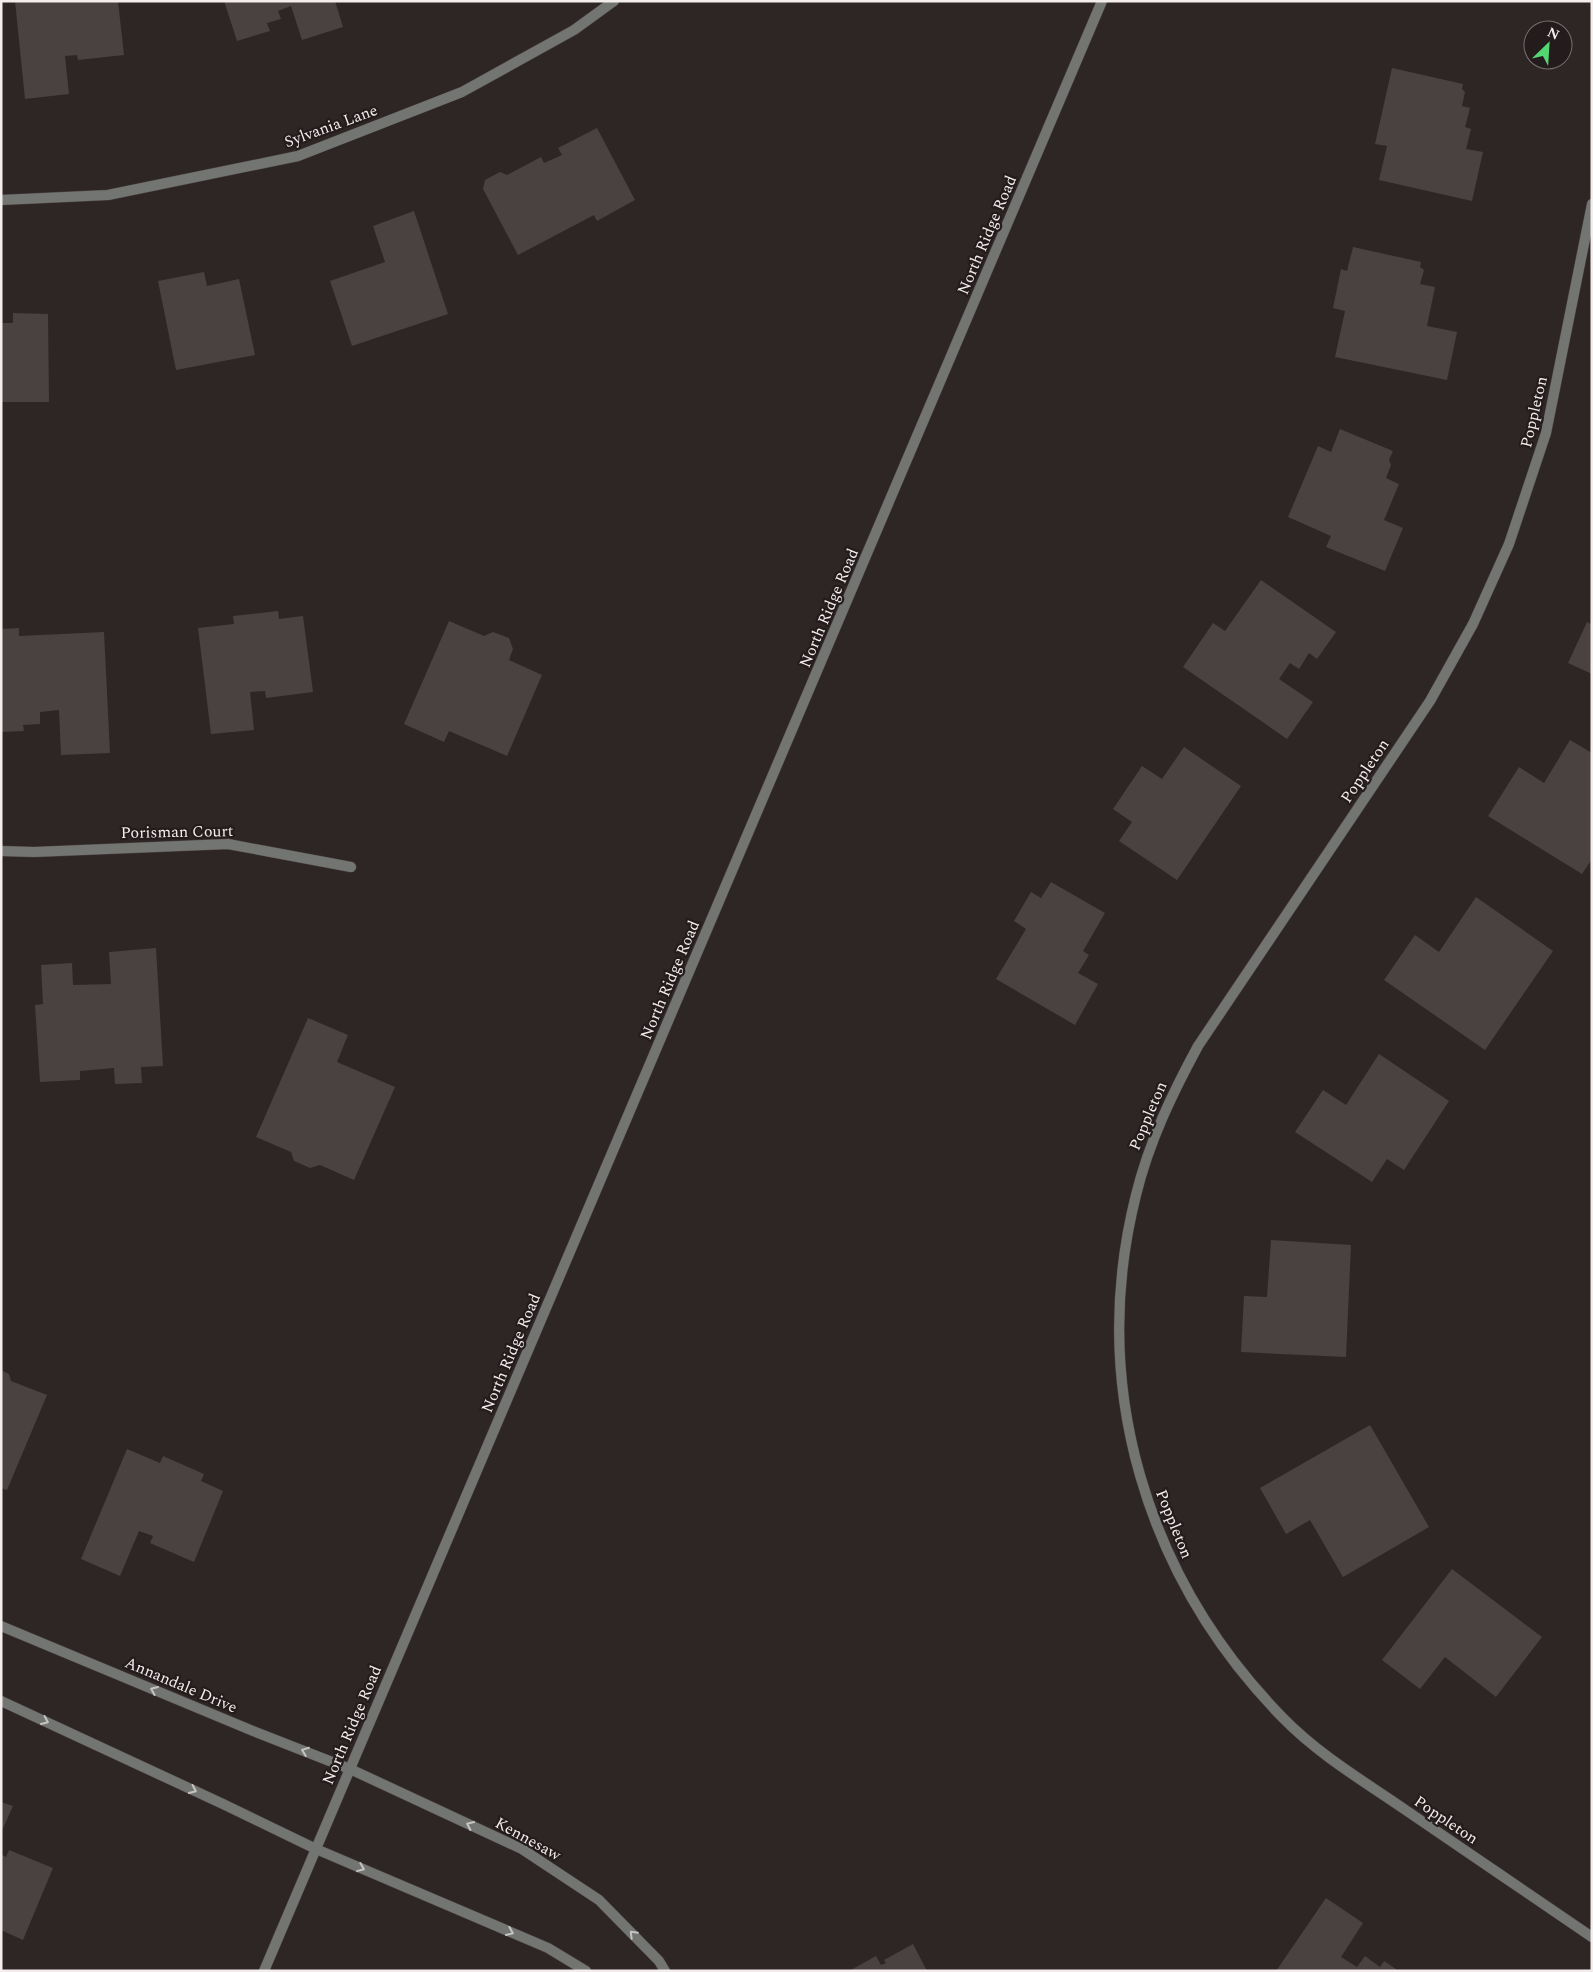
<svg xmlns="http://www.w3.org/2000/svg" width="1593" height="1972" viewBox="0 0 1593 1972" font-family="Spectral,serif">
  <style>
    .building { fill: #4a4141 }
    .lines { fill: none; stroke-linecap: round; stroke-linejoin: round }
    .minor-casing { stroke: #4a4241; stroke-width: 11 }
    .tertiary-casing { stroke: #4a4241; stroke-width: 11 }
    .minor { stroke: #727572; stroke-width: 10 }
    .tertiary { stroke: #727572; stroke-width: 10 }
    .oneway { stroke: #c6c4c2 }
    .labels { text-anchor: middle; dominant-baseline: central; stroke-width: 4.5; stroke-linejoin: round; paint-order: stroke }
    .street-label { font-size: 16px; fill: #f3eeed; stroke: #241c1c }
  </style>
  <rect width="100%" height="100%" fill="#2e2625"/>
  <path class="building" d="M 15,1 L 118,1 L 124,55 L 78,60 L 77,55 L 65,56 L 69,94 L 25,99 Z
    M 224,1 L 335,1 L 343,27 L 302,40 L 291,6 L 278,11 L 281,19 L 267,23 L 270,31 L 237,41 Z
    M 1392,68 L 1463,84 L 1462,89 L 1465,92 L 1462,106 L 1470,108 L 1465,127 L 1471,129 L 1466,149 L 1483,152 L 1472,201 L 1379,180 L 1387,146 L 1375,144 Z
    M 597,128 L 635,200 L 597,221 L 594,215 L 518,255 L 483,189 L 485,180 L 500,172 L 507,175 L 541,157 L 544,163 L 562,155 L 558,148 Z
    M 414,211 L 448,314 L 352,346 L 330,281 L 385,262 L 373,226 Z
    M 1353,247 L 1421,262 L 1420,267 L 1424,270 L 1420,284 L 1435,287 L 1427,326 L 1457,332 L 1447,380 L 1335,357 L 1345,311 L 1333,308 L 1341,269 L 1347,271 Z
    M 204,272 L 207,286 L 239,279 L 255,355 L 176,370 L 158,281 Z
    M 13,313 L 48,314 L 49,402 L 1,402 L 1,323 L 13,323 Z
    M 1340,429 L 1393,451 L 1389,460 L 1391,465 L 1386,478 L 1399,484 L 1384,520 L 1403,528 L 1385,571 L 1326,547 L 1331,536 L 1288,517 L 1318,446 L 1331,452 Z
    M 1261,580 L 1336,632 L 1317,659 L 1309,653 L 1299,669 L 1290,663 L 1279,679 L 1313,702 L 1287,739 L 1183,667 L 1213,623 L 1225,631 Z
    M 278,611 L 279,619 L 303,616 L 313,692 L 266,698 L 265,691 L 250,692 L 254,730 L 211,734 L 198,628 L 234,624 L 233,616 Z
    M 449,621 L 484,636 L 493,632 L 509,638 L 513,649 L 509,660 L 542,675 L 507,756 L 449,731 L 444,742 L 404,724 Z
    M 1587,622 L 1592,625 L 1592,674 L 1568,663 Z
    M 19,628 L 19,636 L 104,632 L 110,753 L 61,755 L 59,710 L 40,712 L 40,724 L 23,725 L 24,731 L 1,732 L 1,629 Z
    M 1570,740 L 1592,753 L 1592,859 L 1582,874 L 1488,816 L 1519,767 L 1544,783 Z
    M 1184,747 L 1241,786 L 1177,880 L 1119,841 L 1132,822 L 1113,809 L 1142,766 L 1162,779 Z
    M 1051,882 L 1105,913 L 1083,951 L 1089,955 L 1078,973 L 1098,984 L 1075,1025 L 996,979 L 1026,929 L 1014,921 L 1031,892 L 1041,898 Z
    M 1476,897 L 1553,951 L 1485,1050 L 1384,980 L 1415,935 L 1439,952 Z
    M 156,948 L 163,1066 L 141,1067 L 142,1083 L 115,1084 L 114,1068 L 80,1071 L 80,1080 L 40,1082 L 35,1005 L 43,1004 L 41,965 L 72,963 L 73,985 L 111,984 L 109,952 Z
    M 308,1018 L 348,1035 L 337,1062 L 395,1087 L 354,1180 L 320,1165 L 310,1168 L 294,1161 L 291,1152 L 256,1137 Z
    M 1379,1054 L 1449,1101 L 1404,1170 L 1387,1159 L 1372,1182 L 1295,1132 L 1323,1090 L 1346,1105 Z
    M 1271,1240 L 1351,1245 L 1346,1357 L 1241,1352 L 1244,1296 L 1267,1297 Z
    M 1,1370 L 9,1374 L 11,1381 L 47,1395 L 7,1490 L 1,1488 Z
    M 1370,1425 L 1429,1527 L 1343,1577 L 1310,1520 L 1286,1534 L 1260,1488 Z
    M 127,1449 L 160,1463 L 163,1456 L 204,1474 L 201,1481 L 223,1491 L 194,1562 L 150,1543 L 153,1536 L 139,1531 L 120,1576 L 81,1559 Z
    M 1452,1569 L 1542,1637 L 1496,1697 L 1445,1657 L 1420,1689 L 1382,1660 Z
    M 1,1802 L 13,1806 L 1,1833 Z
    M 9,1850 L 53,1868 L 23,1940 L 1,1930 L 1,1854 L 6,1857 Z
    M 1326,1898 L 1363,1923 L 1341,1957 L 1357,1967 L 1365,1956 L 1380,1967 L 1384,1961 L 1399,1971 L 1276,1971 Z
    M 913,1944 L 927,1971 L 849,1971 L 876,1956 L 881,1965 L 886,1963 L 884,1960 Z"/>
  <g class="lines">
    <g class="minor-casing">
      <path id="minor" d="M 1,200 L 108,195 L 298,156 L 462,92 L 574,30 L 614,1
        M 1592,204 L 1546,433 L 1509,544 L 1473,624 L 1430,701 L 1198,1046 C 1172,1094 1149,1142 1136,1195 C 1088,1386 1146,1578 1283,1718 C 1319,1755 1365,1782 1407,1811 C 1469,1853 1530,1895 1592,1937
        M 1,851 L 34,852 L 228,844 L 351,867
        M 1,1626 L 253,1731 L 350,1769 L 522,1849 L 599,1900 L 659,1961 L 665,1971
        M 1,1701 L 223,1804 L 316,1849 L 548,1948 L 586,1971"/>
    </g>
    <g class="tertiary-casing">
      <path id="tertiary" d="M 264,1971 L 1102,1"/>
    </g>
    <use href="#minor" class="minor"/>
    <use href="#tertiary" class="tertiary"/>
  </g>
  <defs><path id="oneway-chevron" d="M-2-3.5L2.5 0L-2 3.5" fill="none" stroke-width="1.6" stroke-linecap="round" stroke-linejoin="round" transform="scale(1.25)"/></defs>
  <g class="oneway">
    <use href="#oneway-chevron" transform="translate(154 1690) rotate(-157)"/>
    <use href="#oneway-chevron" transform="translate(45 1721) rotate(25)"/>
    <use href="#oneway-chevron" transform="translate(305 1751) rotate(-159)"/>
    <use href="#oneway-chevron" transform="translate(193 1790) rotate(25)"/>
    <use href="#oneway-chevron" transform="translate(470 1825) rotate(-155)"/>
    <use href="#oneway-chevron" transform="translate(361 1868) rotate(22)"/>
    <use href="#oneway-chevron" transform="translate(510 1932) rotate(23)"/>
    <use href="#oneway-chevron" transform="translate(633 1934) rotate(-135)"/>
  </g>
  <g class="labels">
    <g class="street-label">
      <text transform="translate(331 126) rotate(-20)">Sylvania Lane</text>
      <text transform="translate(987 235) rotate(-67)">North Ridge Road</text>
      <text transform="translate(1534 412) rotate(-77)">Poppleton</text>
      <text transform="translate(829 608) rotate(-67)">North Ridge Road</text>
      <text transform="translate(1365 771) rotate(-56)">Poppleton</text>
      <text transform="translate(177 832) rotate(-1)">Porisman Court</text>
      <text transform="translate(670 980) rotate(-67)">North Ridge Road</text>
      <text transform="translate(1148 1116) rotate(-67)">Poppleton</text>
      <text transform="translate(511 1353) rotate(-67)">North Ridge Road</text>
      <text transform="translate(1174 1524) rotate(68)">Poppleton</text>
      <text transform="translate(181 1685) rotate(23)">Annandale Drive</text>
      <text transform="translate(352 1725) rotate(-67)">North Ridge Road</text>
      <text transform="translate(1446 1820) rotate(34)">Poppleton</text>
      <text transform="translate(528 1839) rotate(29)">Kennesaw</text>
    </g>
  </g>
  <rect width="1593" height="1972" fill="none" stroke="#f3eeed" stroke-width="5"/>
  <g transform="translate(1548 45) rotate(25)"><circle r="24" fill="#241c1c" stroke="#777070"/>
  <path d="M0-4L9 19L0 12L-9 19Z" fill="#54d672"/>
  <text y="-8" font-size="14" font-weight="bold" text-anchor="middle" fill="#f3eeed">N</text>
  </g>
</svg>
